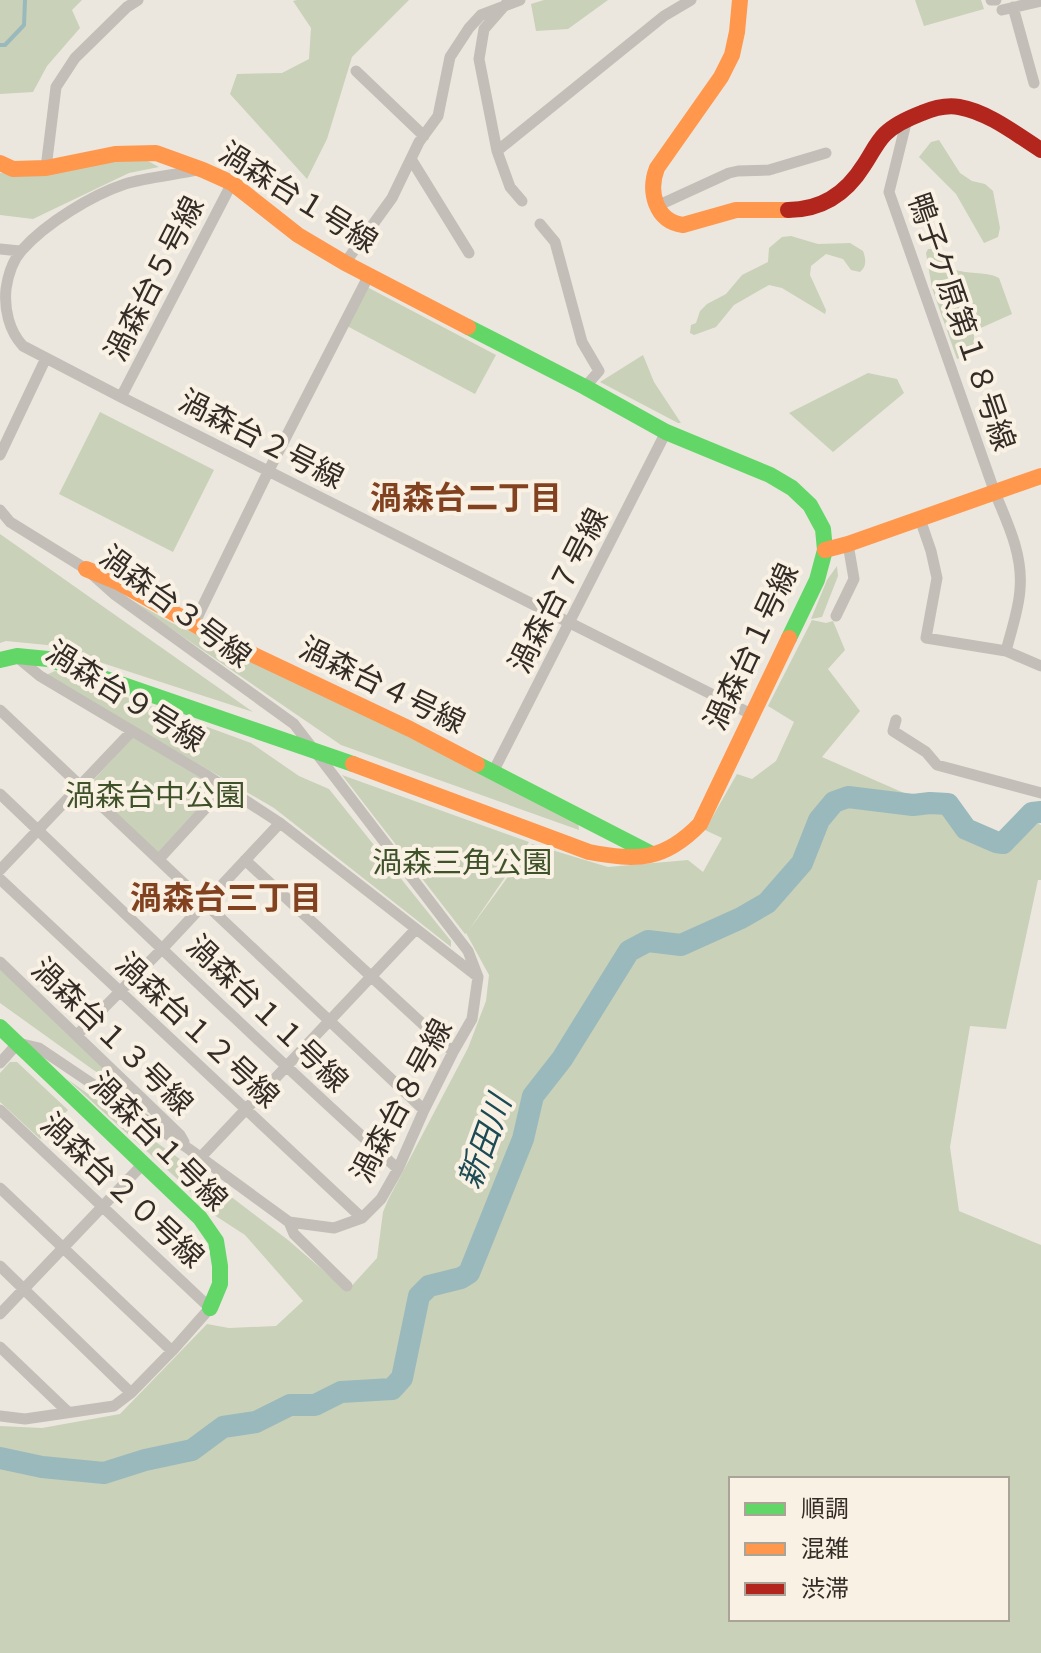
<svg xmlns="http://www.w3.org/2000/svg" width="1041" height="1653" viewBox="0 0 1041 1653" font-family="Signika,'Noto Sans JP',sans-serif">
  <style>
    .green { fill: #c9d1b8; fill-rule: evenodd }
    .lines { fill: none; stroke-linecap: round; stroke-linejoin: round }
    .stream { stroke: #9ab9bc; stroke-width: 4 }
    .river { stroke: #9ab9bc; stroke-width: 22 }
    .street { stroke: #c3beb7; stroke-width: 11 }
    .fast { stroke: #63d668; stroke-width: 16 }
    .slow { stroke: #ff974d; stroke-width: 16 }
    .jam { stroke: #b3261e; stroke-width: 16 }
    .labels { text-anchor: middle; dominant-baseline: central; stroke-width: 8; stroke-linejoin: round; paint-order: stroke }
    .street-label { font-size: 30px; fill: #342c26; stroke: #f9f2e4 }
    .park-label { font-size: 30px; fill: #3f522a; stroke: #f9f2e4 }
    .neighbourhood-label { font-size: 32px; font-weight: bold; fill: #824220; stroke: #f9f2e4 }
    .water-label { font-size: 32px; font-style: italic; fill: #1c4b55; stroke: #f9f2e4 }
  </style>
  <rect width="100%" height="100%" fill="#ebe7de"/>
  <path class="green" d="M 0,0 L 82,0 L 72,10 L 80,28 L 47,66 L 33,92 L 0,94 Z
    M 297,0 L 409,0 L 352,57 L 327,139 L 307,179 L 230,94 L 237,74 L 282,73 L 309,59 L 311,28 L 293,1 Z
    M 544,0 L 608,0 L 568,29 L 536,31 L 531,4 Z
    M 915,0 L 981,0 L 984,9 L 924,26 Z
    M 939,140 L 960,173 L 972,181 L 985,184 L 993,191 L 1000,228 L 998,237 L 984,243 L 956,194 L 919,157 L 931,142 Z
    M 127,158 L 146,160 L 159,167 L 129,173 L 33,219 L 0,215 L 0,173 L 27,175 Z
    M 791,236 L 818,244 L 850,243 L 863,251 C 866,259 867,266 860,272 L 851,270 L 843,259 L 826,254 L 811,266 L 810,275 L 826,310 L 825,314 L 782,288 L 769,285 L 734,305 L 716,327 L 694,335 L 690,333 L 691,325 L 696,323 L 700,311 L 707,304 L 726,294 L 742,275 L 768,262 L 769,248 L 782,237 Z
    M 928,249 L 932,249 C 938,255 944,264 952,268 C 967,276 984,270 999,278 L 1012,314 L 974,331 L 974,345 L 971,354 L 957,359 L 932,288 L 926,253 Z
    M 367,287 L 496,355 L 475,394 L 347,326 Z
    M 643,355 L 654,382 L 681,423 L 678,423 L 600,382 Z
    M 868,373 L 897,379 L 904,393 L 833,452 L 789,413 Z
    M 100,412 L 214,470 L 173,552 L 59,494 Z
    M 0,534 L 253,712 L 47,645 L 6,641 L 0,643 Z
    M 837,566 L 838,576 L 822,617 L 811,619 L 827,580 Z
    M 119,593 L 172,623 L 322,693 L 578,822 L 579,830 L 341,745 Z
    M 812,620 L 826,623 L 833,621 L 845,650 L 828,669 L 860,711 L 822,757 L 977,825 L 1010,842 L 1032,821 L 1041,825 L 1041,880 L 1038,880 L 1006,1029 L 970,1026 L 950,1147 L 959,1211 L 1041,1245 L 1041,1653 L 0,1653 L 0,1426 L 42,1428 L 120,1414 L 207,1324 L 229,1328 L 276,1326 L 303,1301 L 245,1235 L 208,1211 L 184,1185 L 67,1079 L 201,1174 L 288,1240 L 347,1291 L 377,1258 L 383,1212 L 388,1200 L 468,1048 L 486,1001 L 489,975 L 466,933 L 465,934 L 342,775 L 529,842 L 469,930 L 532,844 L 608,867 L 688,860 L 703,872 L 722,838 L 705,830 L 737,774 L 752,779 L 776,761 L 794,722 L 768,706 ZM 731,1479 L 1007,1479 L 1007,1619 L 731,1619 Z
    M 55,671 L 251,743 L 299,776 L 329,789 L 451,941 L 451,947 L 274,808 L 46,675 Z
    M 133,737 L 217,788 L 158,852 L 88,786 Z
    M 0,969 L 152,1108 L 92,1069 L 0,1003 Z
    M 10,1062 L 17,1062 L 68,1110 L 40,1139 L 0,1102 L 0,1073 Z"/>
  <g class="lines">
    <path class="stream" d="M 0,45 L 5,45 L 24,25 L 25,0"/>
    <path class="river" d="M 0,1458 L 42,1467 L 104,1473 L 145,1460 L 192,1450 L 223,1427 L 256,1422 L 290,1405 L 315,1405 L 341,1392 L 392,1389 L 402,1378 L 419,1296 L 429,1286 L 461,1278 L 469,1273 L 523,1139 L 533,1096 L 562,1059 L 629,951 L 648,941 L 681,945 L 741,918 L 767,903 L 802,863 L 819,820 L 834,802 L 848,797 L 913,805 L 930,803 L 948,804 L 966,829 L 996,842 L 1003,843 L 1032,813 L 1041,812"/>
    <path class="street" d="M 991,0 L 996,0
      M 506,4 L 484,29 L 479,59 L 497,151 L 664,16 L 691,0
      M 1013,7 L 1034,83
      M 1002,10 L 1041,1
      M 356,71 L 424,136
      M 907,119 L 889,192 L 995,493 C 1008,524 1023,555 1020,589 C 1019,609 1011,631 1006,651
      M 497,151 L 510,187 L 522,201
      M 411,159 L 469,253
      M 46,168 L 56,87 L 75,58 L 127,7 L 138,0
      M 198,170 C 175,175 148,177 125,184 C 92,195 46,223 22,250 C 12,261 8,275 6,289 C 4,309 9,331 23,346 L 121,397 L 753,715
      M 657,206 L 729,173 L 738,171 L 769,170 L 826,153
      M 540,224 L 555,242 L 582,342 L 599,371 L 585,387
      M 0,249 L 20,251
      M 345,263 L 392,198 L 419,142 L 438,116 L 450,57 L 469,28 L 481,15 L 520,0
      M 121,397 L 232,183
      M 0,455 L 46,358
      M 0,510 L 10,522 L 86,569 L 114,594 L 294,724 L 468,951 L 478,977 L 472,1019 L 453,1052 L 424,1110 L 398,1169 L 381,1199 L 362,1218 L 334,1228 L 289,1222 L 189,1149 L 39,1048 L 18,1043 L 0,1063
      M 920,519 L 931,551 L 937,578 L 926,638 L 1006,651 L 1041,666
      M 836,616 L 854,579 L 848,544
      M 194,624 L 269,470 L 369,275
      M 17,657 L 40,676 L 208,776 L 280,823 L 478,977
      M 0,710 L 424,1110
      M 896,720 L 893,731 L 926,752 L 937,765 L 1041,793
      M 493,772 L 666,432
      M 0,794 C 132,920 263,1047 398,1169
      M 159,859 L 225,787
      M 245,860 L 453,1052
      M 0,870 L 132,731
      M 0,879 L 362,1218
      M 0,962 L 180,1135 L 184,1142
      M 77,1035 L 163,948 L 280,823
      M 0,1110 L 210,1308 L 172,1351 L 131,1393 L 114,1406 L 25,1419 L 0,1416
      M 200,1158 L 416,929
      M 0,1188 L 172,1351
      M 289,1222 L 294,1234 L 347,1286
      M 0,1266 L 131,1393
      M 0,1314 L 143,1164
      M 0,1347 L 68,1412"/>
    <path class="fast" d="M 468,327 L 585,387 L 666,432 L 770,475 L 792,488 L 810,505 L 823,529 L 825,550 L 817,580 L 789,638
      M 0,660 L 17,656 L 48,659 L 353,764
      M 477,764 L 652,854
      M 0,1027 L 200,1218 L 216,1241 L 220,1266 L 220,1284 L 210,1308"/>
    <path class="slow" d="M 740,0 L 737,32 L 732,55 L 721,77 L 657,168 C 648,191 655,221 683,225 L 736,210 L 788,210
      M 0,163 L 13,169 L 46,168 L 115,154 L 156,153 L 203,170 L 232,183 L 298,235 L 345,263 L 468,327
      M 825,550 L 848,544 L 1041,476
      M 86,569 L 118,582 L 224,641 L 410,729 L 477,764
      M 353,764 L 589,852 C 638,861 664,861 700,824 L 789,638"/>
    <path class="jam" d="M 788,210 C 822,210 846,194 864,165 C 871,155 876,143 885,134 C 895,124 909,118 922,113 C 934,108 947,105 959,107 C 988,112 1016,134 1041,150"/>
  </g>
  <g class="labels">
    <g class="street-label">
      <text transform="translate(298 198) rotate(32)">渦森台１号線</text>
      <text transform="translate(155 279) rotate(-63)">渦森台５号線</text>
      <text transform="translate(961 322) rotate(71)">鴨子ケ原第１８号線</text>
      <text transform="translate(261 440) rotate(27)">渦森台２号線</text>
      <text transform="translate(559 591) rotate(-63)">渦森台７号線</text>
      <text transform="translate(175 607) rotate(37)">渦森台３号線</text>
      <text transform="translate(752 647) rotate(-65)">渦森台１号線</text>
      <text transform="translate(382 686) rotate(26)">渦森台４号線</text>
      <text transform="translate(125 697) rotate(32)">渦森台９号線</text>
      <text transform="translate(267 1014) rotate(44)">渦森台１１号線</text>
      <text transform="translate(197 1031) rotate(43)">渦森台１２号線</text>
      <text transform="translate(112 1037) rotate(44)">渦森台１３号線</text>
      <text transform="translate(402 1101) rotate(-62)">渦森台８号線</text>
      <text transform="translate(158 1142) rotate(45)">渦森台１号線</text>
      <text transform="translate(122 1191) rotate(43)">渦森台２０号線</text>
    </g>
    <g class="park-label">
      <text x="155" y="796">渦森台中公園</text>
      <text x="462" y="863">渦森三角公園</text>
    </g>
    <g class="neighbourhood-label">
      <text x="466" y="498">渦森台二丁目</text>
      <text x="226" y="898">渦森台三丁目</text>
    </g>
    <g class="water-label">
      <text transform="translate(485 1142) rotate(-70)">新田川</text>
    </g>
  </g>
  <rect x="729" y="1477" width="280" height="144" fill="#f9f2e4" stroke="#aaa398" stroke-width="2"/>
  <rect x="745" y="1503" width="40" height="12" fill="#63d668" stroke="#aaa398" stroke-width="2"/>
  <text x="801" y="1517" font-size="24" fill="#342c26">順調</text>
  <rect x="745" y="1543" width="40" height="12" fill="#ff974d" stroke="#aaa398" stroke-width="2"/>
  <text x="801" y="1557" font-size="24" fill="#342c26">混雑</text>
  <rect x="745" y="1583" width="40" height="12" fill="#b3261e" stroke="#aaa398" stroke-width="2"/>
  <text x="801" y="1597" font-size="24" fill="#342c26">渋滞</text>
</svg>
